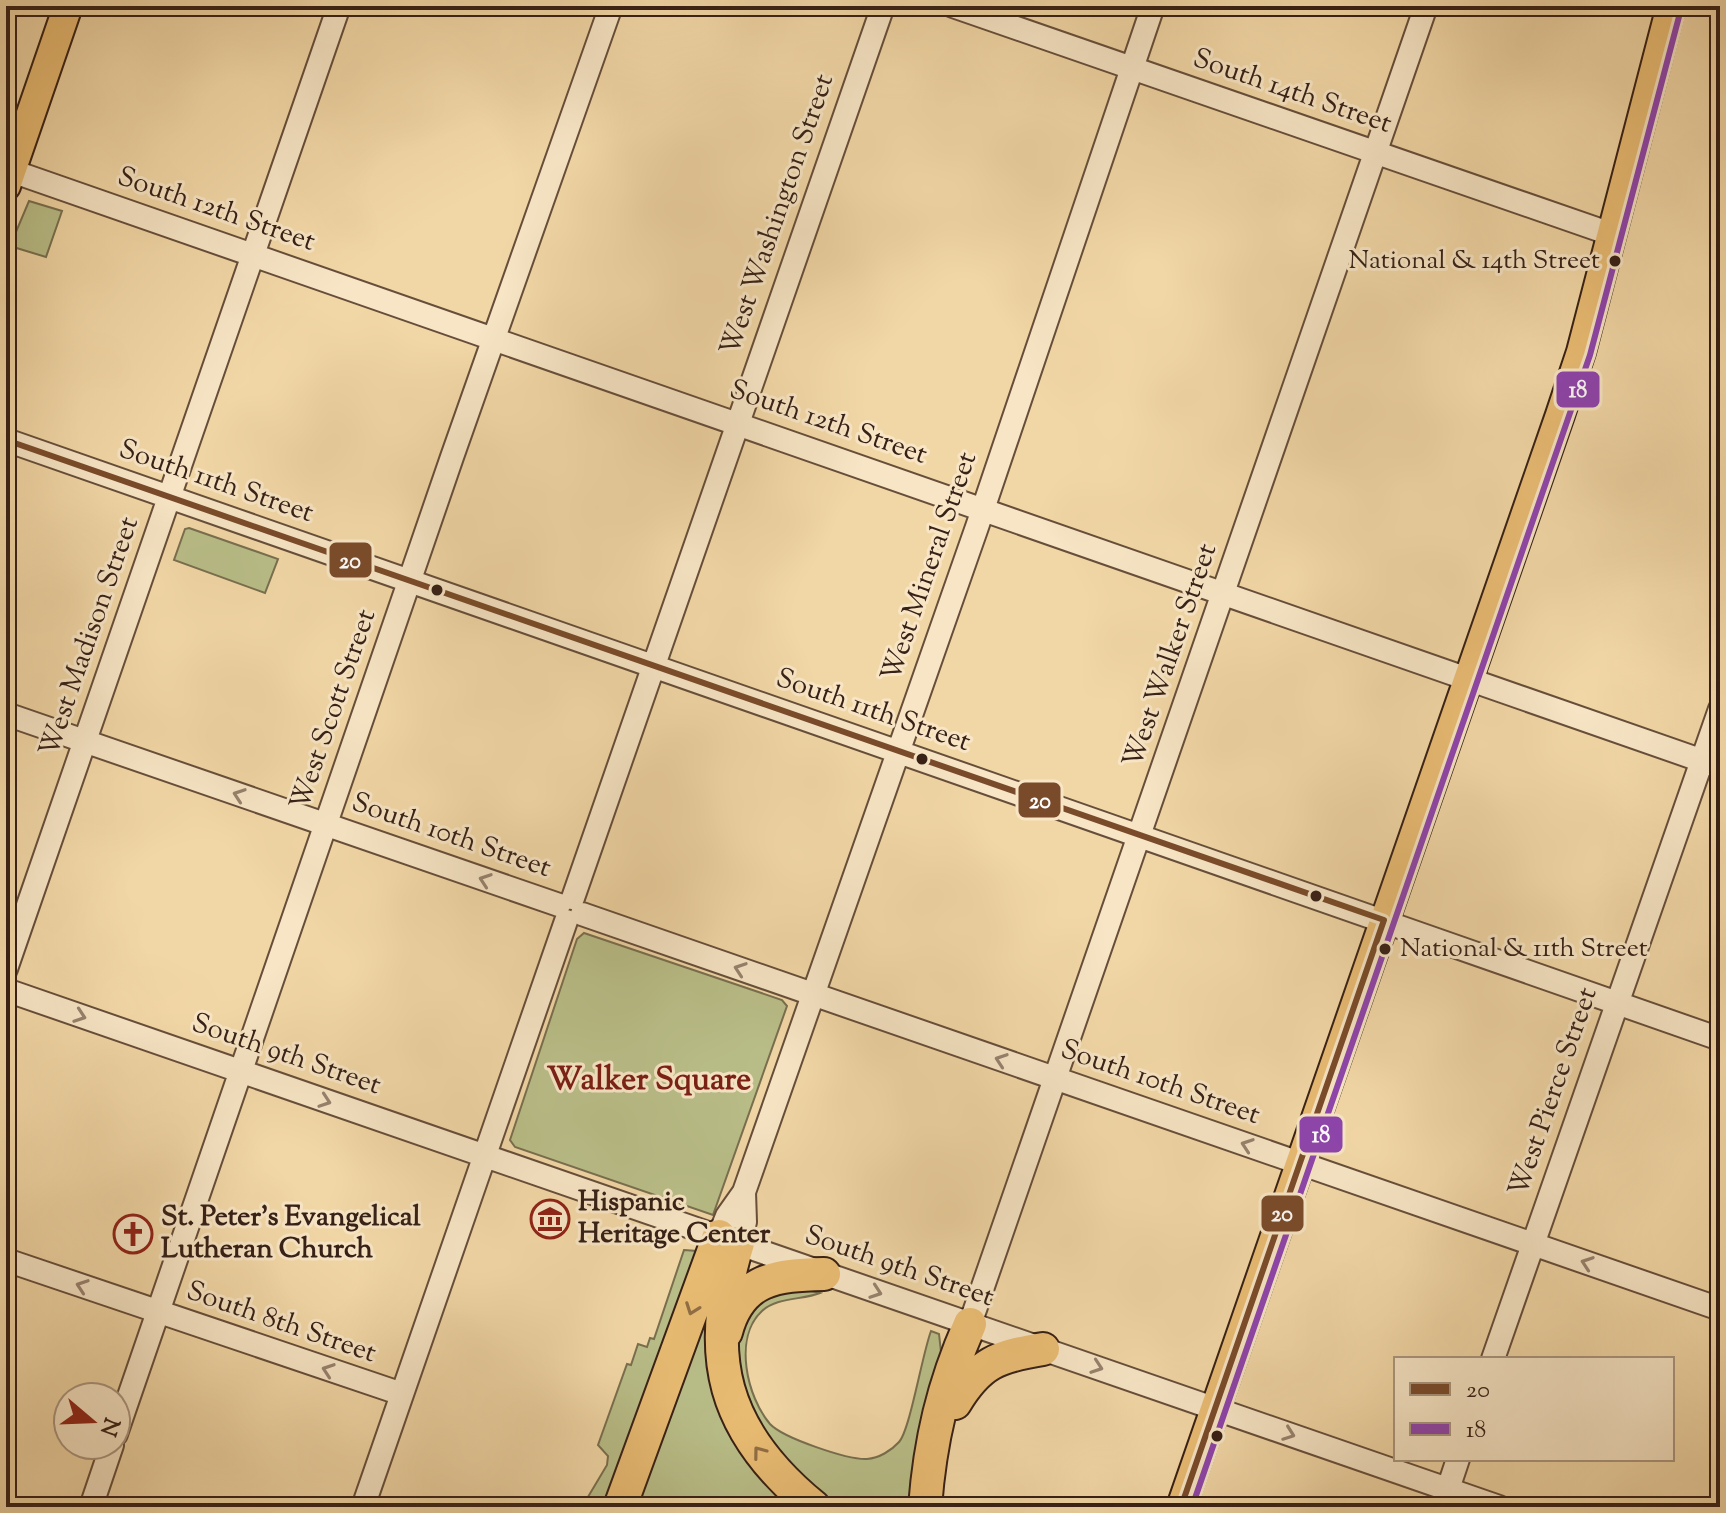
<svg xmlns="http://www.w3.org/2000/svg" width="1726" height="1513" viewBox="0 0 1726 1513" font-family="'Sorts Mill Goudy',serif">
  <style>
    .green { fill: #b9be88; stroke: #786f4f; stroke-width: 2 }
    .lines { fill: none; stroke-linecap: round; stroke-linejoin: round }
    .minor-casing { stroke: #664e3a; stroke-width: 26 }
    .major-casing { stroke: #372016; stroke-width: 32 }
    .highway-casing { stroke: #372016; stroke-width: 36 }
    .minor { stroke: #f7e5c5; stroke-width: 22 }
    .major { stroke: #e9bc73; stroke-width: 28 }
    .highway { stroke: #e9bc73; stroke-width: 32 }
    .bus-1-casing { stroke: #f7e5c5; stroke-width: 12 }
    .bus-2-casing { stroke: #f7e5c5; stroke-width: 12 }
    .bus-1 { stroke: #7a4b2a; stroke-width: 6 }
    .bus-2 { stroke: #8e44ad; stroke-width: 6 }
    .oneway { stroke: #97826e }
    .oneway2 { stroke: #906e44 }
    .bus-dot { fill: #372016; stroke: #f7e5c5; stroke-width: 3 }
    .labels { text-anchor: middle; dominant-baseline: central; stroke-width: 6; stroke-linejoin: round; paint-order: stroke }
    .bus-label { font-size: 26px; fill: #372016; stroke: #f7e5c5; text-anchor: end }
    .street-label { font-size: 28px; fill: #372016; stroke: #f7e5c5 }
    .poi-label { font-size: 28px; font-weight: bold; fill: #372016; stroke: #f7e5c5; text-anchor: start }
    .quarter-label { font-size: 32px; font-weight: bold; fill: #7a1f14; stroke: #f7e5c5 }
    .line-badge { stroke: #f7e5c5; stroke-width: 3 }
    .badge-label { font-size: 22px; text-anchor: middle; font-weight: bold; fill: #fff }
  </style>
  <rect width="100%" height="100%" fill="#f2d7a6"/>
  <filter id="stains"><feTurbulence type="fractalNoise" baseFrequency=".0025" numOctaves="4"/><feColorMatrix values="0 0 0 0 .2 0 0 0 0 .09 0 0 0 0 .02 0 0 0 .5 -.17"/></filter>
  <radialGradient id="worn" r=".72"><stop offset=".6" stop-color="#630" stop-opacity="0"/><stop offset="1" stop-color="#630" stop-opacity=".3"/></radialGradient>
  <path class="green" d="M 29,201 L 62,211 L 46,257 L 10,246 Z
    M 189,528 L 278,559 L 265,593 L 174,560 L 185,529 Z
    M 584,933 L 782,1000 L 787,1006 L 713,1215 L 515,1147 L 510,1140 L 577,939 Z
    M 684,1250 L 697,1251 L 613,1507 L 582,1507 L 607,1465 L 608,1456 L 598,1445 L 627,1364 L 631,1365 L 638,1344 L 647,1347 L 650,1338 L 654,1339 Z
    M 712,1282 L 711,1336 L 807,1507 L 628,1507 Z
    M 798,1288 L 820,1293 C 803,1300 777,1297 762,1311 C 733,1338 747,1397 770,1424 C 783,1438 848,1460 867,1459 C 879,1458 891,1451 899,1442 C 910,1430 922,1355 931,1331 L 939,1334 L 942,1361 L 921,1507 L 834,1507 L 798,1482 L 744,1408 L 735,1324 L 753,1298 Z"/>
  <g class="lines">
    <g class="minor-casing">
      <path id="minor" d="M 953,6 L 1611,234
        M 6,169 L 1720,767
        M 6,440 L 1720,1039
        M 6,714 L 559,905
        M 573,898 L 883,6
        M 582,914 L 1720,1309
        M 6,969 L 339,6
        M 6,990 L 1499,1507
        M 719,1236 L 727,1216 L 744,1192 L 977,527 L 1153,6
        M 738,1243 L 745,1222 L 744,1192
        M 6,1260 L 402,1394
        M 970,1324 L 1426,6
        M 1493,1359 L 1720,709
        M 116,1434 L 452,457 L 611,6
        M 91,1507 L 112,1445
        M 363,1507 L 566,921
        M 1442,1507 L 1458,1459"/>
    </g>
    <g class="major-casing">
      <path id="major" d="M 6,186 L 68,6
        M 1181,1507 L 1560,415 L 1581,352 L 1671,6"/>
    </g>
    <g class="highway-casing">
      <path id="highway" d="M 738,1243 C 703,1355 722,1432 814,1507
        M 726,1332 C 740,1278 777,1275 824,1274
        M 955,1403 C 979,1363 998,1356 1043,1349
        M 620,1507 L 719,1236
        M 925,1507 C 930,1441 943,1385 970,1324"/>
    </g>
    <use href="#minor" class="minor"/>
    <use href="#major" class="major"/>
    <use href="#highway" class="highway"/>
    <g class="bus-1-casing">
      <path id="bus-1" d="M 6,440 L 1384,920
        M 1181,1507 L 1384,920"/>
    </g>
    <g class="bus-2-casing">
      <path id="bus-2" d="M 1192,1507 L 1590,355 L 1681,9"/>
    </g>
    <use href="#bus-1" class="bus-1"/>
    <use href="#bus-2" class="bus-2"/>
  </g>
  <defs><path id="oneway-chevron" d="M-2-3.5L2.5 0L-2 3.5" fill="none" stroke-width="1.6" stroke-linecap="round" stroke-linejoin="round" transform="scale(2)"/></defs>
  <g class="oneway">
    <use href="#oneway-chevron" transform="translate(239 795) rotate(-161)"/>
    <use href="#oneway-chevron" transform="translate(485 880) rotate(-161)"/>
    <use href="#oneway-chevron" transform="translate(740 969) rotate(-161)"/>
    <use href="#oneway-chevron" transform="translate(80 1016) rotate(19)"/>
    <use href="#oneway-chevron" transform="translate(1001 1060) rotate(-161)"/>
    <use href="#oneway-chevron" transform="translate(325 1101) rotate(19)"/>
    <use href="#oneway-chevron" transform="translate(1247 1145) rotate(-161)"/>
    <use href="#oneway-chevron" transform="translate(1587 1263) rotate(-161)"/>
    <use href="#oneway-chevron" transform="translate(82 1286) rotate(-161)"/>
    <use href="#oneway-chevron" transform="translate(876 1292) rotate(19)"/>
    <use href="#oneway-chevron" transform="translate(1097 1367) rotate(19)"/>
    <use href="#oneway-chevron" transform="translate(328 1370) rotate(-161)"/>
    <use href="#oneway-chevron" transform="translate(1289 1434) rotate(20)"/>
  </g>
  <g class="oneway2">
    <use href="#oneway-chevron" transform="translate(692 1309) rotate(110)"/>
    <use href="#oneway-chevron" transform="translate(759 1452) rotate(-127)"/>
  </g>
  <defs>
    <g id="museum-ring" transform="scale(2)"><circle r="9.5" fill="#f7e5c5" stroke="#8f2418" stroke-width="1.5"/><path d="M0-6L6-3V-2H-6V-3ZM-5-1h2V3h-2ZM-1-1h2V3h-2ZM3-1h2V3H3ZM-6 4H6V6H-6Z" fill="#8f2418"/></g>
    <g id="church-ring" transform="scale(2)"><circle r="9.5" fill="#f7e5c5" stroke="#8f2418" stroke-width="1.5"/><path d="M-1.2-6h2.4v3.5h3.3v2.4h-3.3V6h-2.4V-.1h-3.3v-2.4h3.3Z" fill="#8f2418"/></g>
  </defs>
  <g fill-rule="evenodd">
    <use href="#museum-ring" x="550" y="1219"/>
    <use href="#church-ring" x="133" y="1234"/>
  </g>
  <g class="bus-dot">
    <circle cx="1615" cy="261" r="7"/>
    <circle cx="437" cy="590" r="7"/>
    <circle cx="922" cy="759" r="7"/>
    <circle cx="1316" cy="896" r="7"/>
    <circle cx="1385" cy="949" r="7"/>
    <circle cx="1217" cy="1436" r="7"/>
  </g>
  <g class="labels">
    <g class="bus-label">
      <text x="1600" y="261">National &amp; 14th Street</text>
      <text x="1400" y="949" text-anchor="start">National &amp; 11th Street</text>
    </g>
    <g class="street-label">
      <text transform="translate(1292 92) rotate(19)">South 14th Street</text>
      <text transform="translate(216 210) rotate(19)">South 12th Street</text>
      <text transform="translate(778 215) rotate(-71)">West Washington Street</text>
      <text transform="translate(828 423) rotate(19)">South 12th Street</text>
      <text transform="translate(216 482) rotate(19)">South 11th Street</text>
      <text transform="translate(930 567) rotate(-71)">West Mineral Street</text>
      <text transform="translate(90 637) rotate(-71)">West Madison Street</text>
      <text transform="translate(1171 656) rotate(-71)">West Walker Street</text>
      <text transform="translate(334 710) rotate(-71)">West Scott Street</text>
      <text transform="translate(873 711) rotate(19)">South 11th Street</text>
      <text transform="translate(451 836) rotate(19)">South 10th Street</text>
      <text transform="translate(286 1055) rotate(19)">South 9th Street</text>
      <text transform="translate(1160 1083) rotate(19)">South 10th Street</text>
      <text transform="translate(1554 1092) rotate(-71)">West Pierce Street</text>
      <text transform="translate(899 1267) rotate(19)">South 9th Street</text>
      <text transform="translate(281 1323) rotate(19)">South 8th Street</text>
    </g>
    <g class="poi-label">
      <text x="578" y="1203">Hispanic<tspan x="578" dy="32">Heritage Center</tspan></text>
      <text x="161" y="1218">St. Peter's Evangelical<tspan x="161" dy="32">Lutheran Church</tspan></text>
    </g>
    <g class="quarter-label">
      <text x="649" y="1081">Walker Square</text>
    </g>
  </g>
  <g class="line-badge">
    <rect x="1555" y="370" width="46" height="39" rx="8" fill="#8e44ad"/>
    <rect x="328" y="541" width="45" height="38" rx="8" fill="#7a4b2a"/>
    <rect x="1017" y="781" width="45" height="38" rx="8" fill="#7a4b2a"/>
    <rect x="1298" y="1115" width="46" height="39" rx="8" fill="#8e44ad"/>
    <rect x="1260" y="1194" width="45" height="39" rx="8" fill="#7a4b2a"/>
  </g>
  <g class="badge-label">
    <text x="1578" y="397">18</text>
    <text x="350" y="568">20</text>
    <text x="1040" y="808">20</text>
    <text x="1321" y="1142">18</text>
    <text x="1282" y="1221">20</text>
  </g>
  <rect width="1726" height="1513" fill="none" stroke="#f2d7a6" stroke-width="32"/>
  <rect x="8" y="8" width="1710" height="1497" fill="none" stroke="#372016" stroke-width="4"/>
  <rect x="16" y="16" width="1694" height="1481" fill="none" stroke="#372016" stroke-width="2"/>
  <rect x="1394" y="1357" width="280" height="104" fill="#f7e5c5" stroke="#aa967f" stroke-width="2"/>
  <rect x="1410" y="1383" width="40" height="12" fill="#7a4b2a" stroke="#aa967f" stroke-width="2"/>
  <text x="1466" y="1397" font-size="24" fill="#372016">20</text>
  <rect x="1410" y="1423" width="40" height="12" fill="#8e44ad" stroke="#aa967f" stroke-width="2"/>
  <text x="1466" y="1437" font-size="24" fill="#372016">18</text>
  <g transform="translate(92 1421) rotate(109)"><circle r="38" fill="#f7e5c5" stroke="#aa967f" stroke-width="2"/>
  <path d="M0-6L14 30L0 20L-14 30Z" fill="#8f2418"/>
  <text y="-12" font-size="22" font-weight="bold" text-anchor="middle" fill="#372016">N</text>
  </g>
  <rect width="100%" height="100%" filter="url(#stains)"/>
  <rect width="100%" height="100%" fill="url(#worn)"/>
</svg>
